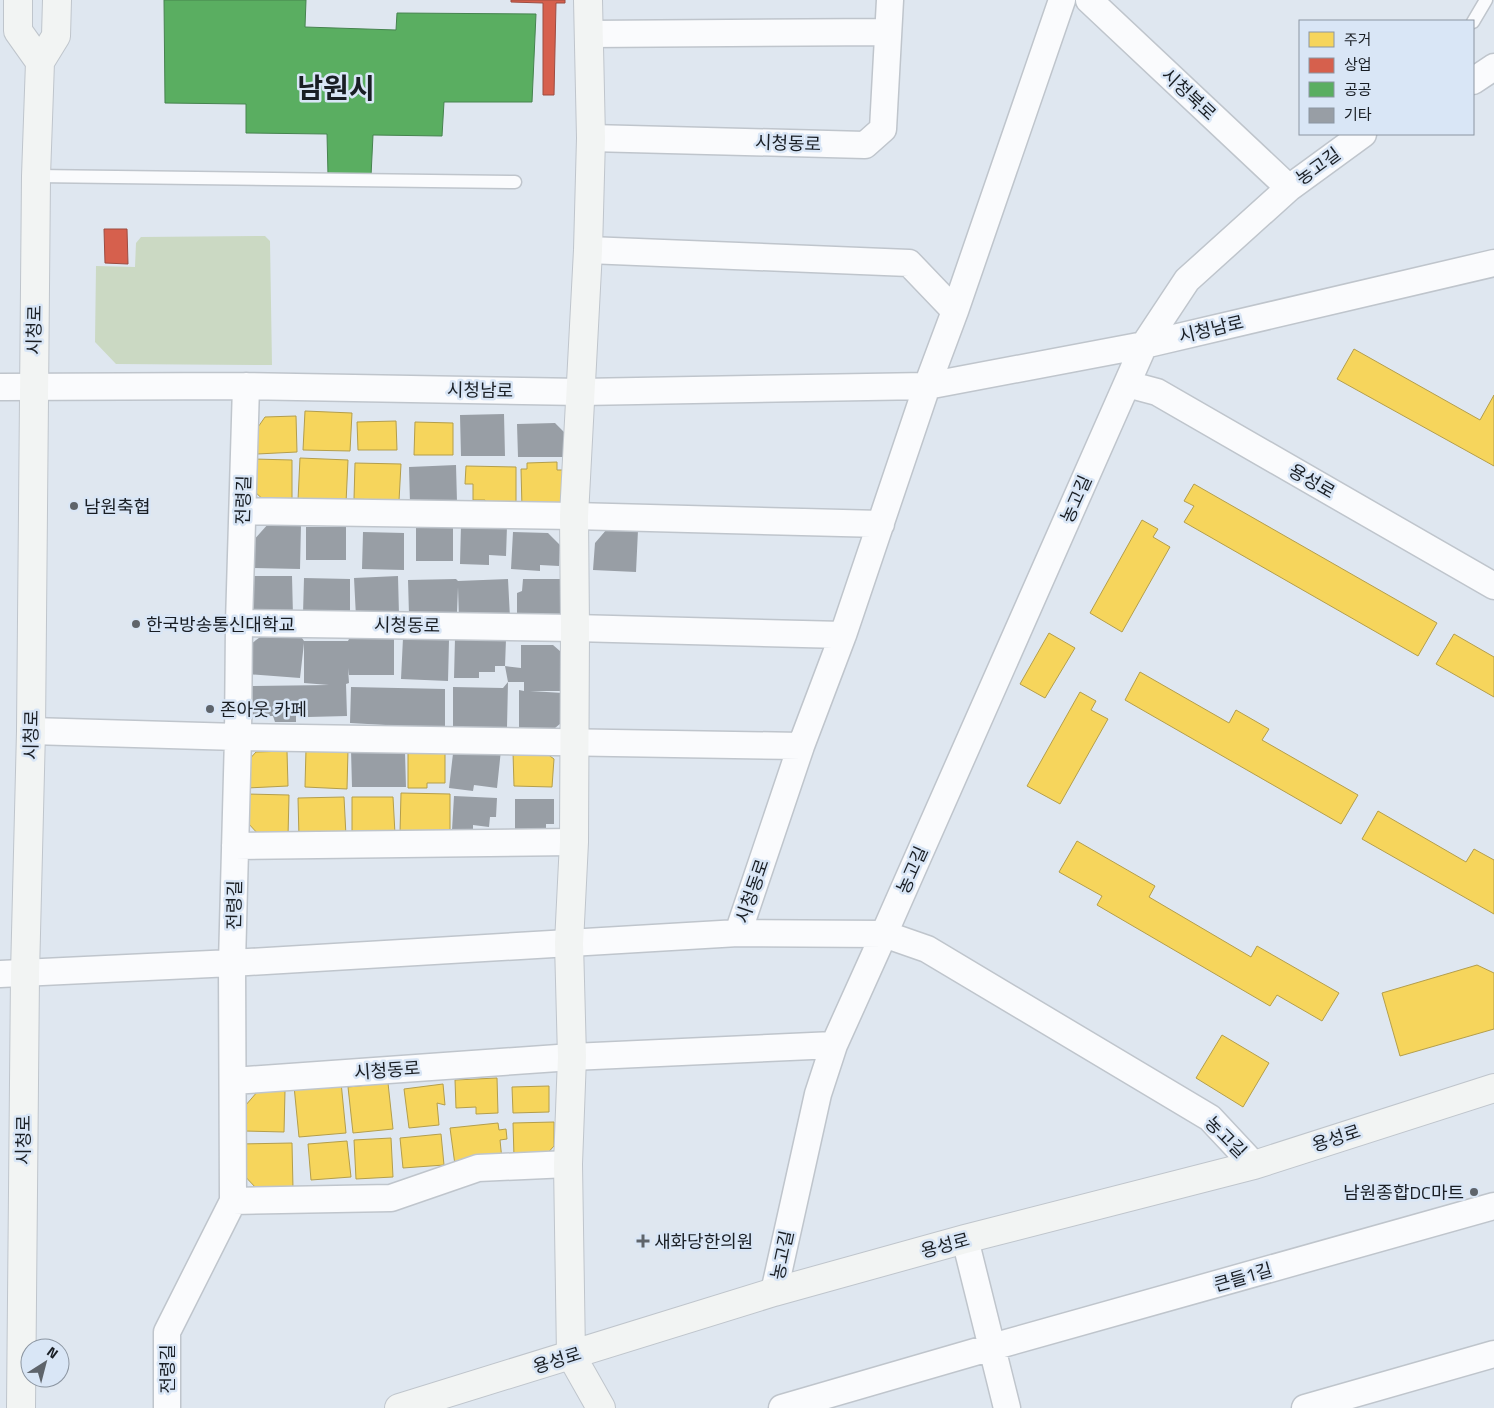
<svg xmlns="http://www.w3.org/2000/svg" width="1494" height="1408" viewBox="0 0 1494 1408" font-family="'Titillium Web','Noto Sans KR',sans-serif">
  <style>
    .green { fill: #cbd9c3 }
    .homes { fill: #f6d55c; stroke: #b49e4b }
    .shops { fill: #d6604d; stroke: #9d4c41 }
    .public { fill: #5aae61; stroke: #46834f }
    .building { fill: #989ea5 }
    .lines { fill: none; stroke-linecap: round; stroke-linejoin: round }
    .lane-casing { stroke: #bfc5cc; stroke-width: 15 }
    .street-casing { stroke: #bfc5cc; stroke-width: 29 }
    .secondary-casing { stroke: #bfc5cc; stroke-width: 30 }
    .lane { stroke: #fafbfd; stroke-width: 12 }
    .street { stroke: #fafbfd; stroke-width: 26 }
    .secondary { stroke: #f2f4f3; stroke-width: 28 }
    .poi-dot { fill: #5e646b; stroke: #d9e6f6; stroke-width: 2 }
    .labels { text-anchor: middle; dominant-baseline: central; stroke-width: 5; stroke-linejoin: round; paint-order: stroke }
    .street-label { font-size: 18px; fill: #191e24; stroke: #d9e6f6 }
    .poi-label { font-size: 18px; fill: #191e24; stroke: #d9e6f6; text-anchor: start }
    .town-label { font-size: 28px; font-weight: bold; fill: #191e24; stroke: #d9e6f6 }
  </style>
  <rect width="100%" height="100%" fill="#dfe7f0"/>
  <path class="green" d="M 265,236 L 270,241 L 272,365 L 116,364 L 95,342 L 96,266 L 135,267 L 136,243 L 141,237 Z"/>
  <path class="homes" d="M 1354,349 L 1480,420 L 1494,395 L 1494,466 L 1337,379 Z
    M 305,411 L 352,413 L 350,451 L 303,450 Z
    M 296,416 L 297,452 L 257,454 L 256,430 L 265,417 Z
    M 396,421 L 397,450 L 358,450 L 357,422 Z
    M 415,422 L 453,423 L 453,455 L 414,455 Z
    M 300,458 L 348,460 L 346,503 L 298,500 Z
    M 254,459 L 292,460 L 292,505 L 268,504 L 254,491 Z
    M 557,462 L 557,470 L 565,470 L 566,496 L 555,507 L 522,508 L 521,469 L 527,469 L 527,463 Z
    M 355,463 L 401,464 L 399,501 L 354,499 Z
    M 466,466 L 516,467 L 516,512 L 485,511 L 485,500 L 473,500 L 473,484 L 465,484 Z
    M 1194,484 L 1437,623 L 1418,656 L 1184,522 L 1194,506 L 1184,501 Z
    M 1142,520 L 1158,529 L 1153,537 L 1170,547 L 1122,632 L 1090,613 Z
    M 1049,633 L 1075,648 L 1045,698 L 1020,684 Z
    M 1454,634 L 1494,657 L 1494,697 L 1436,664 Z
    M 1140,672 L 1229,723 L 1236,710 L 1269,729 L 1262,740 L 1358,795 L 1341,824 L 1125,700 Z
    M 1080,692 L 1096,701 L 1091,710 L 1108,719 L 1060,804 L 1027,786 Z
    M 306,749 L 348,750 L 347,789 L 305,787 Z
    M 542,750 L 554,759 L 552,787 L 514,786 L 513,752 Z
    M 287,751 L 288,786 L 247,788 L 246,763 L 256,752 Z
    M 408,751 L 445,751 L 445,783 L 427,783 L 427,788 L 408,788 Z
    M 401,793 L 450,794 L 450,834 L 400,833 Z
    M 247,794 L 289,795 L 288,837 L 260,836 L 247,822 Z
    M 344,797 L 346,836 L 299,838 L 298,798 Z
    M 352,797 L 393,797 L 395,834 L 352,834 Z
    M 1378,811 L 1466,862 L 1474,849 L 1494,860 L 1494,914 L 1362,839 Z
    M 1077,841 L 1155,886 L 1149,897 L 1251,957 L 1257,946 L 1339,993 L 1322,1021 L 1277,995 L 1270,1006 L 1097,905 L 1102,896 L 1059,872 Z
    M 1477,965 L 1494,973 L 1494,1029 L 1400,1056 L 1382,993 Z
    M 1222,1035 L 1269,1063 L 1243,1107 L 1196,1078 Z
    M 497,1078 L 498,1113 L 476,1114 L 476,1107 L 456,1108 L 455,1080 Z
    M 341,1082 L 346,1133 L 299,1137 L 294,1086 Z
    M 388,1083 L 393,1129 L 353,1133 L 348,1087 Z
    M 443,1084 L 445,1105 L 437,1103 L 439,1125 L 409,1128 L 404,1089 Z
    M 549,1086 L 549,1112 L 513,1113 L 512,1087 Z
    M 258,1091 L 285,1091 L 284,1132 L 244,1131 L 245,1106 Z
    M 554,1122 L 554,1146 L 544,1157 L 514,1157 L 513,1123 Z
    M 498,1123 L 499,1130 L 506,1129 L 507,1139 L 500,1140 L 502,1160 L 455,1165 L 450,1128 Z
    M 441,1134 L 444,1165 L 403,1168 L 400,1138 Z
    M 391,1138 L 393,1177 L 356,1179 L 354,1140 Z
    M 347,1141 L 351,1177 L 311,1180 L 308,1144 Z
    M 292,1143 L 293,1189 L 257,1189 L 239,1170 L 239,1144 Z"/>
  <path class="shops" d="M 511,0 L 565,0 L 565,3 L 556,3 L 554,95 L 543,95 L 543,3 L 511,2 Z
    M 104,229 L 127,229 L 128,264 L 105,263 Z"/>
  <path class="public" d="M 164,0 L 306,0 L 305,27 L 396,30 L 397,13 L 536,14 L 532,102 L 444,102 L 442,136 L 373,135 L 371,176 L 328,175 L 327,134 L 246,133 L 246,104 L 165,103 Z"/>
  <path class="building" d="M 504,414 L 505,456 L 461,456 L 460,415 Z
    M 555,423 L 567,435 L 567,457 L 518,457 L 517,424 Z
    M 456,465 L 457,502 L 410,504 L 409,467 Z
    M 269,523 L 301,524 L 300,569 L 251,568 L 252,542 Z
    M 416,523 L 453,523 L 453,561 L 416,561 Z
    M 461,525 L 507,526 L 506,556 L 489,555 L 489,565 L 460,564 Z
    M 306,527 L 346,527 L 346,560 L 306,560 Z
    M 607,529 L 638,530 L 636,572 L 593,570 L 595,543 Z
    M 363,532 L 404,533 L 404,570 L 362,569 Z
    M 513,532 L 548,533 L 560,545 L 559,566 L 540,565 L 540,571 L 511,569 Z
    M 249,576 L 292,576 L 293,616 L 250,616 Z
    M 398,576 L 399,615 L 356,617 L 354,578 Z
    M 304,578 L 350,579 L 350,616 L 303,614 Z
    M 456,579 L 458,581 L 508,579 L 510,618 L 459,620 L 458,587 L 457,613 L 409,615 L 408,580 Z
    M 523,579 L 562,579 L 561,623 L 517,622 L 517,593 L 522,591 Z
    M 263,635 L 302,638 L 304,641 L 348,641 L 349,639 L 394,639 L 394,675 L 349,675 L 348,668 L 349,683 L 346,684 L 347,716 L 308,717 L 308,710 L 296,710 L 296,722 L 275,722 L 273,716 L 253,716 L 252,686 L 329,685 L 304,683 L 304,643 L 300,678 L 246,674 L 248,646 Z
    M 403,638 L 449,640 L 448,681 L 401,679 Z
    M 455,638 L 506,639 L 505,666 L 495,666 L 495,672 L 479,672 L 479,678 L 454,678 Z
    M 521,645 L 553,645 L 568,658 L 568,691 L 530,691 L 563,693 L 561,723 L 548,734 L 519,733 L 519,690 L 524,691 L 524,682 L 508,682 L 505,666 L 521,668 Z
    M 508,682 L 507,727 L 453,727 L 453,687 L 503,688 Z
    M 351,687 L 445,689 L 445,727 L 403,726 L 350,723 Z
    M 454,745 L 501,750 L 497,788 L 474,785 L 473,791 L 449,788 Z
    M 351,750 L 405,752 L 406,787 L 352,787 Z
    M 454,796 L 497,798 L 496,817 L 490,817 L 489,827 L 473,825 L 473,831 L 452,830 Z
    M 515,799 L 554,799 L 554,824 L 546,824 L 546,832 L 515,832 Z"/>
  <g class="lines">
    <g class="lane-casing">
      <path id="lane" d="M 1473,22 L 1486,0
        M 36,176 L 515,182"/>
    </g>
    <g class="street-casing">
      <path id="street" d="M 1089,0 L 1289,188
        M 589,34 L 888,32
        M 1473,81 L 1494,67
        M 591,138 L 865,145 L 883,129 L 890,0
        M 588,250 L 909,263 L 955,311
        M 1127,384 L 1157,392 L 1494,586
        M 0,387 L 246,386 L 581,392 L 927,386 L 1144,345 L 1494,263
        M 243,511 L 574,516 L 881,524
        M 239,623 L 575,628 L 843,635
        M 31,731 L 238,737 L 801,746
        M 235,846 L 574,842
        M 738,933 L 801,746 L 843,635 L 927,386 L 955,311 L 1062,0
        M 0,974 L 232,963 L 738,933 L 884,934 L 834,1045 L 818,1094 L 774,1292
        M 233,1081 L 572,1057 L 834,1045
        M 1254,1165 L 1210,1118 L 927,949 L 884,934 L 1144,345 L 1187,280 L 1289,188 L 1363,134
        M 233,1201 L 391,1198 L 478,1168 L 568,1164
        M 965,1239 L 1007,1408
        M 167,1408 L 167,1332 L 233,1201 L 232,963 L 238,737 L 239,623 L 246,386
        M 782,1408 L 992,1347 L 1494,1206
        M 1305,1408 L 1494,1354"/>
    </g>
    <g class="secondary-casing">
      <path id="secondary" d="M 18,0 L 18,31 L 40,62
        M 588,0 L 591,138 L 588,250 L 574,516 L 575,628 L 574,842 L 569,943 L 572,1057 L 568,1164 L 571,1355 L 601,1408
        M 21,1408 L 25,974 L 31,731 L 36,176 L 40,62 L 56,36 L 57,0
        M 399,1408 L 774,1292 L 965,1239 L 1254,1165 L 1494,1088"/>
    </g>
    <use href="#lane" class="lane"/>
    <use href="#street" class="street"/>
    <use href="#secondary" class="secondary"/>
  </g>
  <g class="poi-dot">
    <circle cx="74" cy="506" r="5"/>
    <circle cx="136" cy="624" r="5"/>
    <circle cx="210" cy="709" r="5"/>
    <circle cx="1474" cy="1192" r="5"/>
    <path d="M640.5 1233.5h5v5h5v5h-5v5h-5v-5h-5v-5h5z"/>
  </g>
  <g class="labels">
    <g class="street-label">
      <text transform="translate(1189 94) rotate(43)">시청북로</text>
      <text transform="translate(788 143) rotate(2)">시청동로</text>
      <text transform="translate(1318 166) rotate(-36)">농고길</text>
      <text transform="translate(1211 329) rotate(-13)">시청남로</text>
      <text transform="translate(34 330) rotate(-89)">시청로</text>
      <text transform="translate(480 390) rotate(1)">시청남로</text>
      <text transform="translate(1312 481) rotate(30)">용성로</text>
      <text transform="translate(1076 499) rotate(-66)">농고길</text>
      <text transform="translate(243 500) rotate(-88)">전령길</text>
      <text transform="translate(407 625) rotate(1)">시청동로</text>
      <text transform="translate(31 735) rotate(-89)">시청로</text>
      <text transform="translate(912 870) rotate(-66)">농고길</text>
      <text transform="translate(752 891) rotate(-71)">시청동로</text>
      <text transform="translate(234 905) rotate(-89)">전령길</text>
      <text transform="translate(387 1070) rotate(-4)">시청동로</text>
      <text transform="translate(1226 1137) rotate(45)">농고길</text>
      <text transform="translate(1336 1138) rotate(-18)">용성로</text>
      <text transform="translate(23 1140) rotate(-90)">시청로</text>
      <text transform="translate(945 1245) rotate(-15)">용성로</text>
      <text transform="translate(782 1255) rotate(-78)">농고길</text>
      <text transform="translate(1243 1277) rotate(-16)">큰들1길</text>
      <text transform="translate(557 1360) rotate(-17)">용성로</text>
      <text transform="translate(167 1369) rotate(-90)">전령길</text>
    </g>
    <g class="poi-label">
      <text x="84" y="506">남원축협</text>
      <text x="146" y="624">한국방송통신대학교</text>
      <text x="220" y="709">존아웃 카페</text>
      <text x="1464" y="1192" text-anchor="end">남원종합DC마트</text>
      <text x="654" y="1241">새화당한의원</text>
    </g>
    <g class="town-label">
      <text x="336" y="87">남원시</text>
    </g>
  </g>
  <rect x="1299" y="20" width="175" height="115" fill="#d9e6f6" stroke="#8c96a2"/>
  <rect x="1309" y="32" width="25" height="15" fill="#f6d55c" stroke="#8c96a2"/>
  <text x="1344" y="45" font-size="15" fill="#191e24">주거</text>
  <rect x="1309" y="58" width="25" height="15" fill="#d6604d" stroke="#8c96a2"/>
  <text x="1344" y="70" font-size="15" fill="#191e24">상업</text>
  <rect x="1309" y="82" width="25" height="15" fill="#5aae61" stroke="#8c96a2"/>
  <text x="1344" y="95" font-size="15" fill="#191e24">공공</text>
  <rect x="1309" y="108" width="25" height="15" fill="#989ea5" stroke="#8c96a2"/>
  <text x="1344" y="120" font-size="15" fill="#191e24">기타</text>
  <g transform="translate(45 1363) rotate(36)"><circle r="24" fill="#d9e6f6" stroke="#8c96a2"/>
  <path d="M0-4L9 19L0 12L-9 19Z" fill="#5e646b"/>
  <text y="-8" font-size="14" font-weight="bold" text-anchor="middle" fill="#191e24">N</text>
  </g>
</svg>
